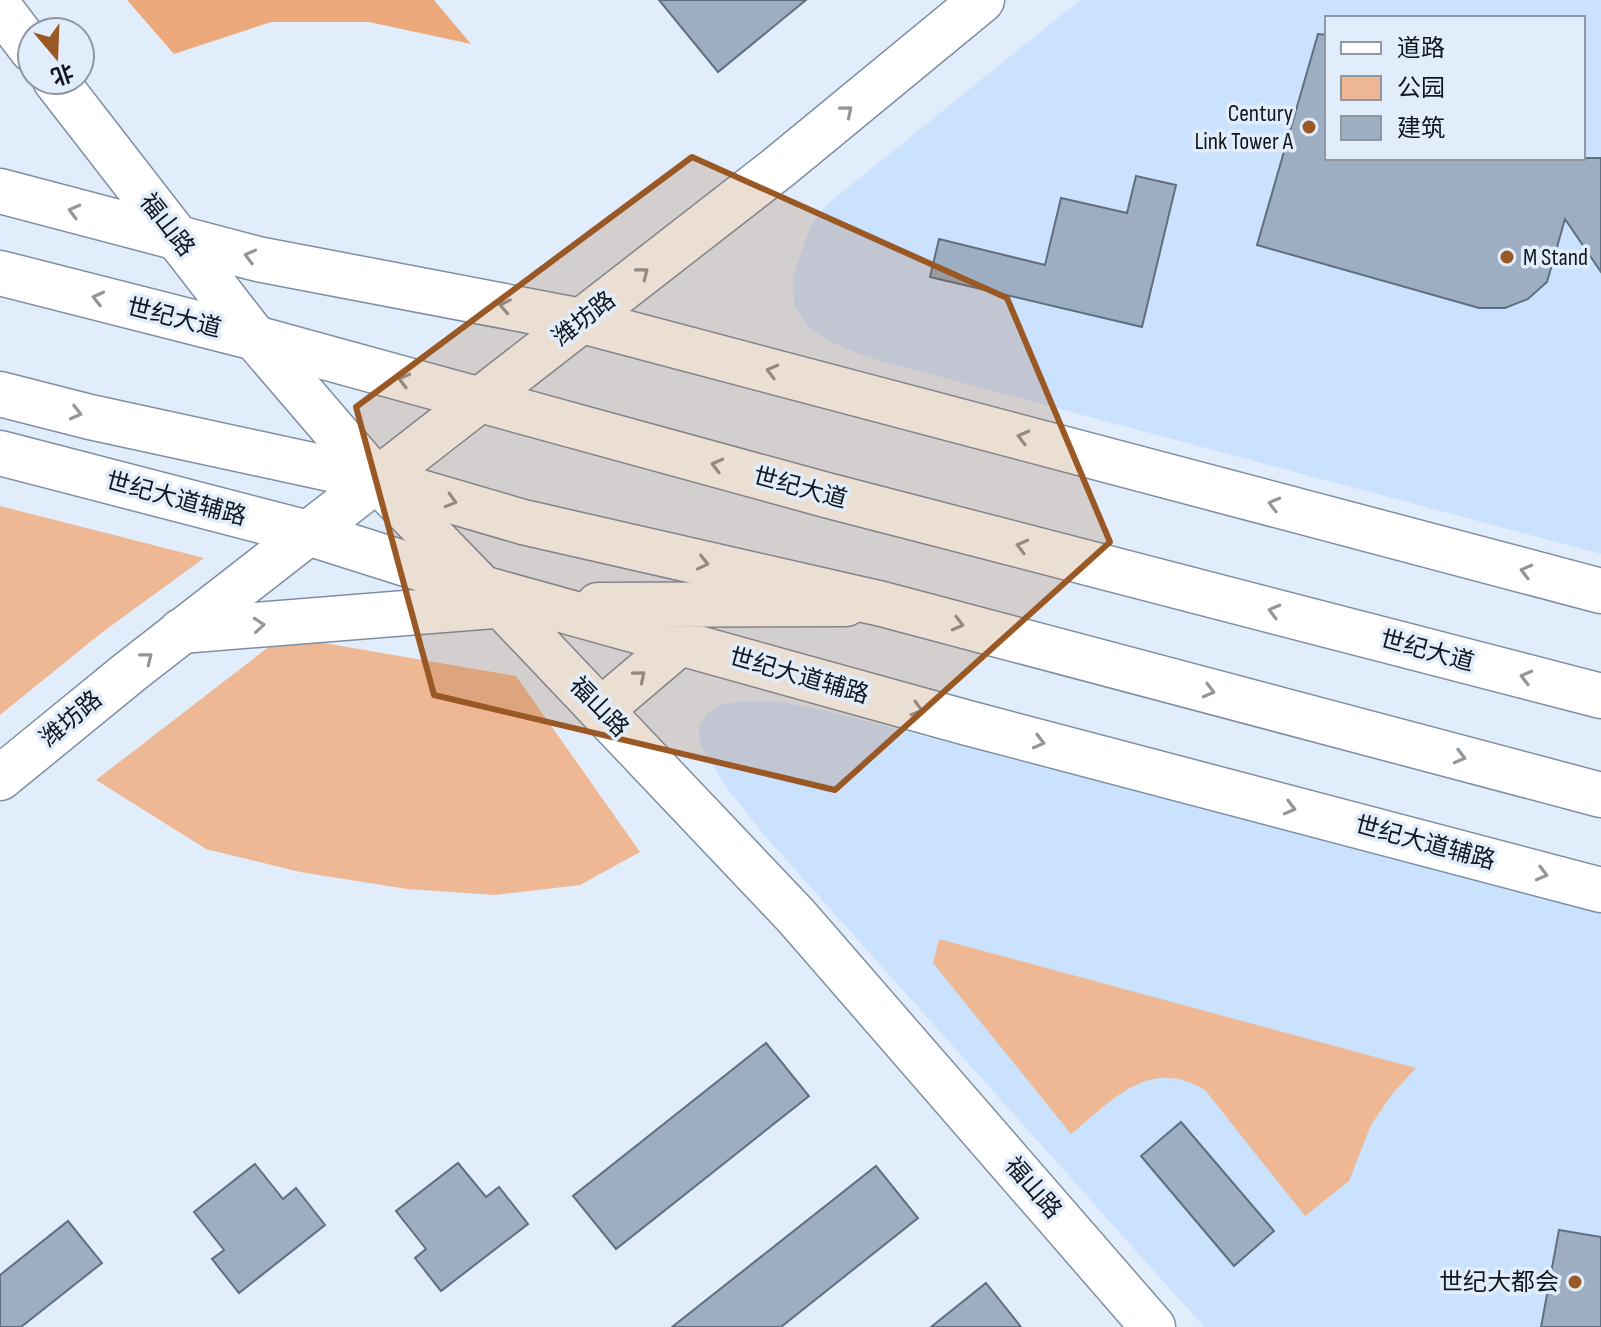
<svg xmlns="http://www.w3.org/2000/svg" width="1601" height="1327" viewBox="0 0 1601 1327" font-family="'Sofia Sans Condensed','Noto Sans SC',sans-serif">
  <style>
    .built { fill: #cbe2fe; fill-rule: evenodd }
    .green { fill: #eeb894 }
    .forest { fill: #eca97b }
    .building { fill: #9daec3; stroke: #5f6f82; stroke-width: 2 }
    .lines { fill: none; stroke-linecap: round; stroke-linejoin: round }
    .street-casing { stroke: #7e8fa3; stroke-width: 47 }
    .secondary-casing { stroke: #7e8fa3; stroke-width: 47 }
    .primary-casing { stroke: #7e8fa3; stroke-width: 47 }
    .street { stroke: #fff; stroke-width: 44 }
    .secondary { stroke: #fff; stroke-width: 44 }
    .primary { stroke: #fff; stroke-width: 44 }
    .oneway { stroke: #93979a }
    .marked { fill: #9a5825; fill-opacity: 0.2; stroke: #9a5825; stroke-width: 6; stroke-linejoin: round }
    .poi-dot { fill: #9a5825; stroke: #e2edfb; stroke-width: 3 }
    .labels { text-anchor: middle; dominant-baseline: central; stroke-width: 7; stroke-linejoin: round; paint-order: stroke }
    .poi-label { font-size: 24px; fill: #10171e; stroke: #e2edfb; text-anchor: end }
    .street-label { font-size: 24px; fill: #10171e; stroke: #e2edfb }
  </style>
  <rect width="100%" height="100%" fill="#e2edfb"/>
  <path class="built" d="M 1080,0 L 1601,0 L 1601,554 L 888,363 L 862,355 L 833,343 L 809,327 L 794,305 L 793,275 L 811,226 L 826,205 ZM 1327,18 L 1583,18 L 1583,158 L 1327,158 Z
    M 738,702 L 779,702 L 819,709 L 1601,912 L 1601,1327 L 1204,1327 L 765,836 L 729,791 L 700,745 L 699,727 L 708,713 L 721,705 Z"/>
  <path class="green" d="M 0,506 L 204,558 L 100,634 L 0,715 Z
    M 283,636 L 516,676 L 640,852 L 580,885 L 495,895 L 407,889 L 300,872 L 206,849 L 96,780 Z
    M 939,939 L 1416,1068 L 1392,1094 L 1371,1125 L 1349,1181 L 1305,1216 L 1205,1090 C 1149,1056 1113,1100 1071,1134 L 933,963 Z"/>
  <path class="forest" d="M 127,0 L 434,0 L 471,44 L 369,22 L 271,22 L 174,54 Z"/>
  <path class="building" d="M 659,0 L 806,0 L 718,72 Z
    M 1318,34 L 1327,35 L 1327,158 L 1601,158 L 1601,272 L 1565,219 L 1547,282 L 1528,299 L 1505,308 L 1479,308 L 1257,245 Z
    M 1136,176 L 1176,185 L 1142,327 L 930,277 L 939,239 L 1045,265 L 1061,198 L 1127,213 Z
    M 766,1043 L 809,1096 L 616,1249 L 573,1196 Z
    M 1181,1122 L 1274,1231 L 1234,1266 L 1141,1156 Z
    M 458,1163 L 486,1197 L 499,1187 L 528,1224 L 441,1291 L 415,1258 L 426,1249 L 396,1211 Z
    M 255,1164 L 283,1199 L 296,1188 L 325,1225 L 239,1293 L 212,1259 L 224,1250 L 194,1212 Z
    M 876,1166 L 918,1218 L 781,1327 L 672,1327 Z
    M 68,1221 L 102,1263 L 21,1327 L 0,1327 L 0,1275 Z
    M 1559,1230 L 1601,1237 L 1601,1327 L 1541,1327 Z
    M 986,1283 L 1021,1327 L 931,1327 Z"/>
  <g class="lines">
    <g class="street-casing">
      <path id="street" d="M 0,191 L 258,259 L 582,321 L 1601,591
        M 0,453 L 308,533 L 482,588 L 964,722 L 1601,890
        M 598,605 L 846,604
        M 181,631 L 506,605
        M 601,710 L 680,643"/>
    </g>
    <g class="secondary-casing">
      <path id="secondary" d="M 0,8 L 32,50
        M 55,80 L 255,338 L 376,479 L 482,588 L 501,605 L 796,916 L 1153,1327
        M 0,778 L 131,671 L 778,168 L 982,0"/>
    </g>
    <g class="primary-casing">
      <path id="primary" d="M 0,273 L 255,338 L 826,495 L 1601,696
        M 0,394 L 90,417 L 376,479 L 523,522 L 882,604 L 1601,795"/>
    </g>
    <use href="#street" class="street"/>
    <use href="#secondary" class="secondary"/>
    <use href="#primary" class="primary"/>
  </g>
  <defs><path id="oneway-chevron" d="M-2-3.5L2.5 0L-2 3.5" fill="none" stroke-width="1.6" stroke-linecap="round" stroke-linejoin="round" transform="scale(2)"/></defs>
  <g class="oneway">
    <use href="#oneway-chevron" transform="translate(847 111) rotate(-40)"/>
    <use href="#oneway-chevron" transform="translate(74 211) rotate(-165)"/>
    <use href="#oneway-chevron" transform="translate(250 256) rotate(-166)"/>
    <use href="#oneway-chevron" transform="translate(643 273) rotate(-38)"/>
    <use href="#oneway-chevron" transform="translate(98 298) rotate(-166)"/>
    <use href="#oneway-chevron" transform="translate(505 306) rotate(-169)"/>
    <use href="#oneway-chevron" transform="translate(772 371) rotate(-165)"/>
    <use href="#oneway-chevron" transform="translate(404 380) rotate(-165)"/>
    <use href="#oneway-chevron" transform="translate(76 413) rotate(14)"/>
    <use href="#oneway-chevron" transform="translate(1023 437) rotate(-165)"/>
    <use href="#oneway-chevron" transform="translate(717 465) rotate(-165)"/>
    <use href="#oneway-chevron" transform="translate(451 501) rotate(16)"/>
    <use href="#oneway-chevron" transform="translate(1274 504) rotate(-165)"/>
    <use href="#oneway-chevron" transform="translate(1022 546) rotate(-165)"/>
    <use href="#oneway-chevron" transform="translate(703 563) rotate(13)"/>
    <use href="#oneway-chevron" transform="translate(1526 571) rotate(-165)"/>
    <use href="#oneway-chevron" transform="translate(1274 611) rotate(-165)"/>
    <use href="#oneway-chevron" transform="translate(958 624) rotate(15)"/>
    <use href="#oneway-chevron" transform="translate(259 625) rotate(-5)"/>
    <use href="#oneway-chevron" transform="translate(147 658) rotate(-38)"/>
    <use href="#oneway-chevron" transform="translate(640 676) rotate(-40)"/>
    <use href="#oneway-chevron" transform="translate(1526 677) rotate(-165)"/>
    <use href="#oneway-chevron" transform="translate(1209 691) rotate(15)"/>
    <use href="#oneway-chevron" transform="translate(917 709) rotate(16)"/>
    <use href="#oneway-chevron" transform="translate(1039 742) rotate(15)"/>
    <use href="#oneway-chevron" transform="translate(1460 757) rotate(15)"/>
    <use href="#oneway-chevron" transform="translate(1290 808) rotate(15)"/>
    <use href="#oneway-chevron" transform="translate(1542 874) rotate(15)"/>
  </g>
  <path class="marked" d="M 692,157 L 1007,298 L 1110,542 L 835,790 L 434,695 L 356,407 Z"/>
  <g class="poi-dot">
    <circle cx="1309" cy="127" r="8"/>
    <circle cx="1507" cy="257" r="8"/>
    <circle cx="1575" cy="1282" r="8"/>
  </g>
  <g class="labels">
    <g class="poi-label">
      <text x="1293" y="113">Century<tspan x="1293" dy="28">Link Tower A</tspan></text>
      <text x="1523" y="257" text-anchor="start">M Stand</text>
      <text x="1559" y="1282">世纪大都会</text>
    </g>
    <g class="street-label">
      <text transform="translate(167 225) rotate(52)">福山路</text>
      <text transform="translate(174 318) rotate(14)">世纪大道</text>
      <text transform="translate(584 319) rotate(-38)">潍坊路</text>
      <text transform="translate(800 488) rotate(15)">世纪大道</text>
      <text transform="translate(176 499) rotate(15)">世纪大道辅路</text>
      <text transform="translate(1427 651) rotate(15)">世纪大道</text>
      <text transform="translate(799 676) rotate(16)">世纪大道辅路</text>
      <text transform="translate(599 707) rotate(46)">福山路</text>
      <text transform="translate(71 719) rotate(-40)">潍坊路</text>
      <text transform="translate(1425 843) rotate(15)">世纪大道辅路</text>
      <text transform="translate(1033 1188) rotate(49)">福山路</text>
    </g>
  </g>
  <rect x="1325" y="16" width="260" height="144" fill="#e2edfb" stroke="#8e97a3" stroke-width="2"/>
  <rect x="1341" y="42" width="40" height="12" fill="#ffffff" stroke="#8e97a3" stroke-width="2"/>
  <text x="1397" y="56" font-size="24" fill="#10171e">道路</text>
  <rect x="1341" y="76" width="40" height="24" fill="#eeb894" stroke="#8e97a3" stroke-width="2"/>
  <text x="1397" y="96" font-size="24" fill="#10171e">公园</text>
  <rect x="1341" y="116" width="40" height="24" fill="#9daec3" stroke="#8e97a3" stroke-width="2"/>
  <text x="1397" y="136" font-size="24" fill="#10171e">建筑</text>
  <g transform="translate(56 56) rotate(161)"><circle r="38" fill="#e2edfb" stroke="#8e97a3" stroke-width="2"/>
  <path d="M0-6L14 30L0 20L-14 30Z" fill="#9a5825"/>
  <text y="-12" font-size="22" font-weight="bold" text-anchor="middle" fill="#10171e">北</text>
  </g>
</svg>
